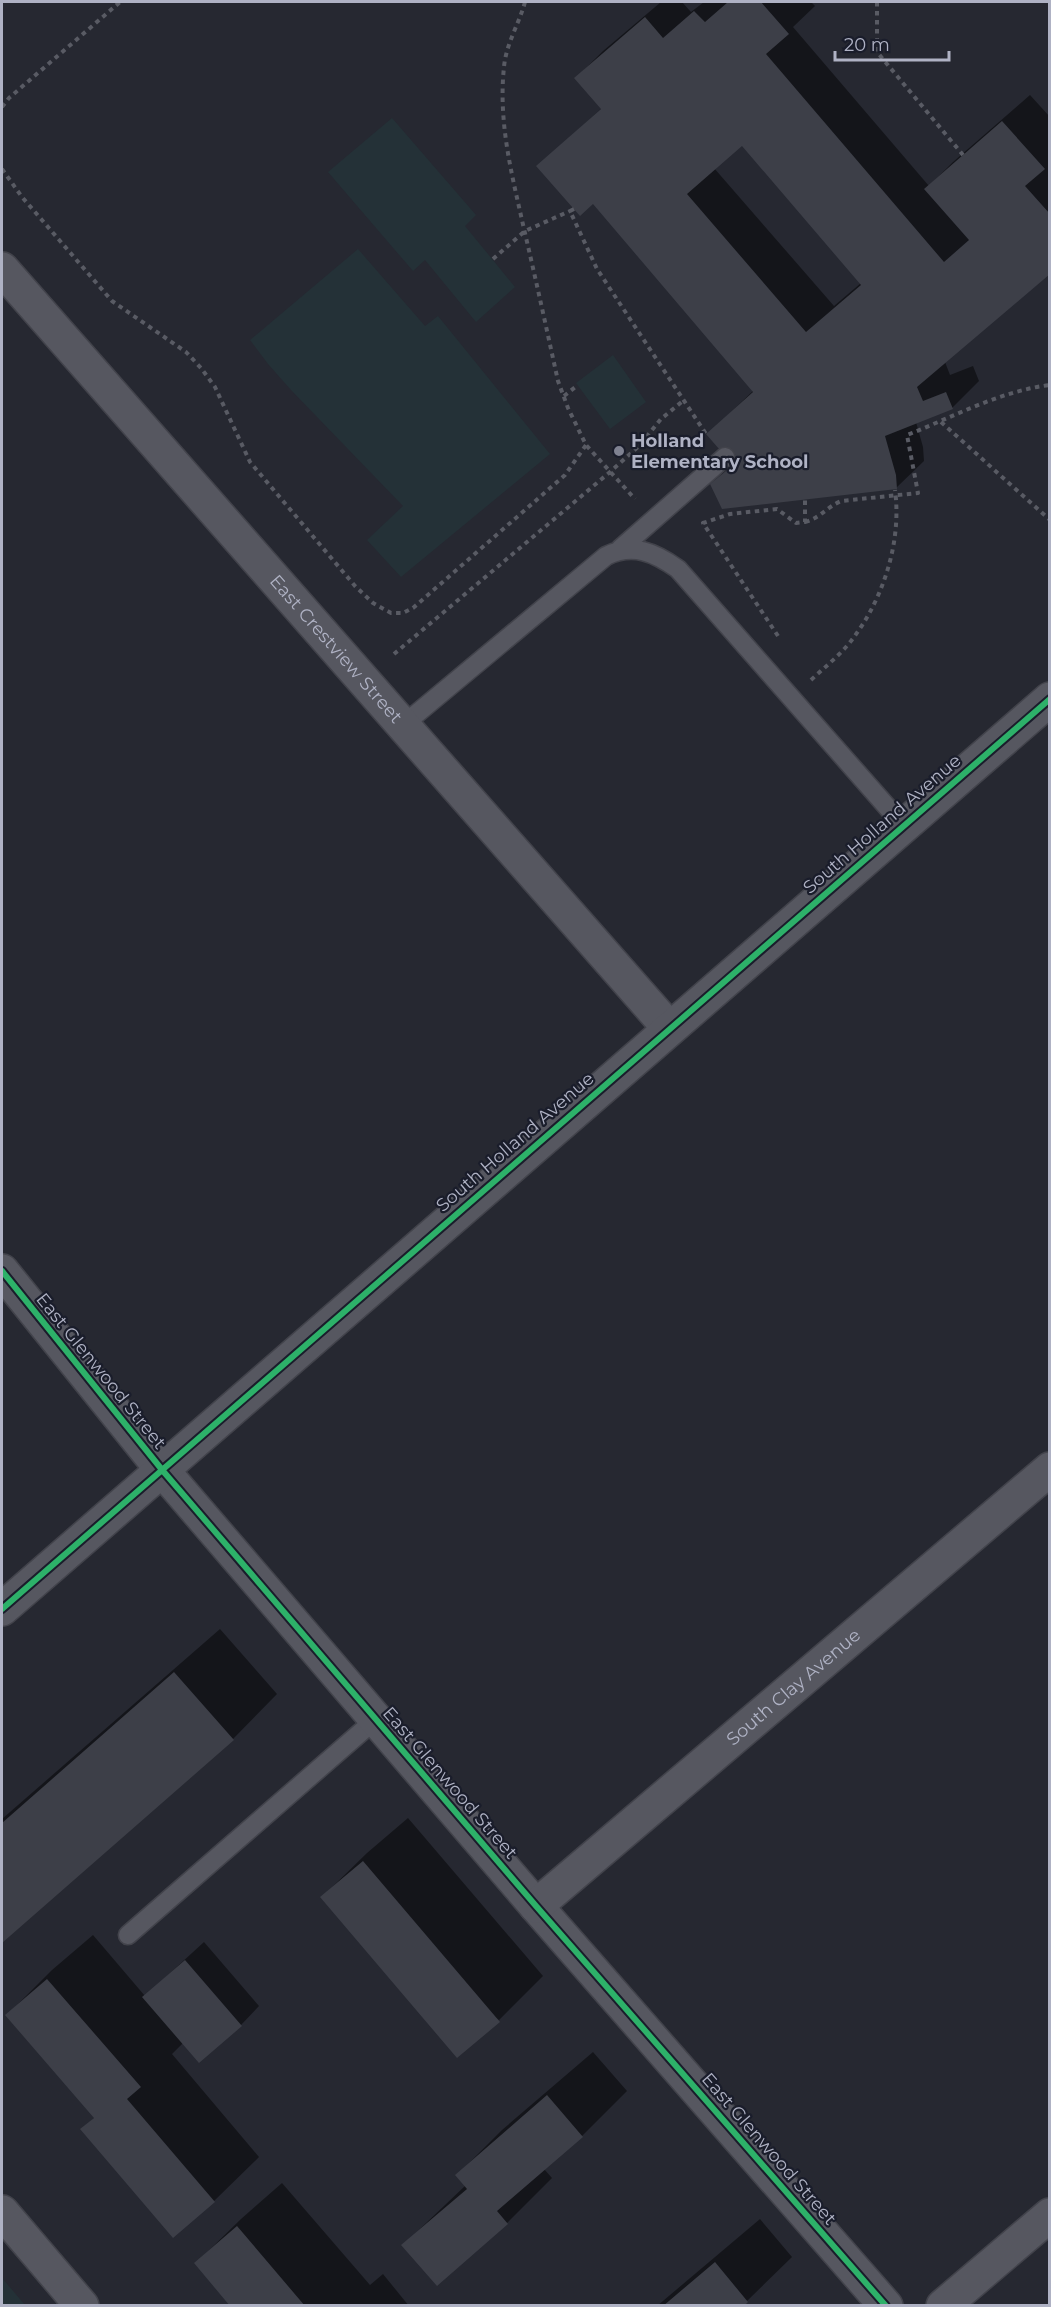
<svg xmlns="http://www.w3.org/2000/svg" width="1051" height="2307" viewBox="0 0 1051 2307" font-family="Montserrat,sans-serif">
  <style>
    .green { fill: #243137 }
    .shadow { fill: #0007; fill-rule: evenodd }
    .building { fill: #3d3f48; fill-rule: evenodd }
    .lines { fill: none; stroke-linecap: round; stroke-linejoin: round }
    .lane-casing { stroke: #42434b; stroke-width: 21 }
    .street-casing { stroke: #42434b; stroke-width: 36 }
    .path { stroke: #595b64; stroke-width: 4; stroke-dasharray: 4.5 4.5; stroke-linecap: butt }
    .lane { stroke: #565760; stroke-width: 18 }
    .street { stroke: #565760; stroke-width: 33 }
    .cycleway-casing { stroke: #1a1d2b; stroke-width: 10 }
    .cycleway { stroke: #2db169; stroke-width: 6 }
    .poi-dot { fill: #7f8291; stroke: #1a1d2b; stroke-width: 2 }
    .labels { text-anchor: middle; dominant-baseline: central; stroke-width: 4.5; stroke-linejoin: round; paint-order: stroke }
    .poi-label { font-size: 18px; font-weight: bold; fill: #afb2c4; stroke: #1a1d2b; text-anchor: start }
    .street-label { font-size: 18px; fill: #afb2c4; stroke: #1a1d2b }
  </style>
  <rect width="100%" height="100%" fill="#262831"/>
  <path class="green" d="M 392,118 L 476,215 L 465,226 L 515,287 L 476,322 L 425,260 L 413,271 L 328,172 Z
    M 358,249 L 425,326 L 438,316 L 550,454 L 401,577 L 367,540 L 403,506 L 291,390 L 268,364 L 250,340 Z
    M 613,355 L 646,402 L 610,429 L 576,383 Z
    M 2,2278 L 25,2305 L 2,2305 Z"/>
  <path class="shadow" d="M 661,2 L 682,2 L 691,12 L 704,2 L 811,2 L 815,6 L 793,27 L 929,186 L 953,162 L 1030,95 L 1050,117 L 1050,272 L 945,362 L 950,375 L 973,366 L 979,381 L 952,408 L 916,422 L 923,447 L 924,461 L 896,488 L 712,484 L 733,463 L 708,434 L 754,390 L 593,202 L 538,166 L 602,108 L 576,78 L 603,51 ZM 742,143 L 861,283 L 834,306 L 714,168 Z
    M 220,1629 L 277,1694 L 233,1739 L 2,1941 L 2,1819 Z
    M 408,1818 L 543,1976 L 499,2020 L 322,1897 L 367,1853 Z
    M 93,1935 L 145,1996 L 204,1942 L 259,2006 L 241,2025 L 183,2043 L 172,2054 L 259,2157 L 214,2201 L 174,2236 L 83,2129 L 95,2117 L 7,2015 L 52,1970 Z
    M 593,2052 L 627,2091 L 582,2136 L 544,2169 L 552,2178 L 507,2223 L 403,2245 L 466,2185 L 457,2175 L 502,2130 Z
    M 282,2183 L 370,2285 L 383,2274 L 409,2306 L 232,2306 L 196,2263 L 241,2219 Z
    M 760,2219 L 792,2257 L 747,2301 L 742,2306 L 657,2306 Z"/>
  <path class="building" d="M 728,2 L 761,2 L 789,34 L 766,54 L 944,262 L 969,240 L 924,189 L 1002,121 L 1045,169 L 1025,186 L 1050,214 L 1050,274 L 917,387 L 923,401 L 946,392 L 953,409 L 885,436 L 896,475 L 897,489 L 722,509 L 710,484 L 733,465 L 706,434 L 753,392 L 593,204 L 580,216 L 536,166 L 601,109 L 574,78 L 645,17 L 663,38 L 694,11 L 705,22 ZM 742,146 L 861,285 L 806,332 L 687,194 Z
    M 174,1672 L 234,1740 L 2,1943 L 2,1823 Z
    M 363,1861 L 500,2022 L 457,2058 L 320,1897 Z
    M 185,1960 L 242,2026 L 199,2063 L 142,1997 Z
    M 47,1979 L 141,2087 L 127,2099 L 215,2202 L 173,2238 L 80,2129 L 94,2118 L 5,2015 Z
    M 547,2095 L 583,2137 L 497,2211 L 508,2224 L 437,2286 L 401,2245 L 467,2189 L 455,2175 Z
    M 237,2226 L 305,2306 L 230,2306 L 194,2263 Z
    M 715,2262 L 748,2302 L 744,2306 L 663,2306 Z"/>
  <g class="lines">
    <g class="lane-casing">
      <path id="lane" d="M 620,549 L 725,457
        M 403,725 L 606,556 C 633,543 654,552 678,569 L 903,825
        M 128,1935 L 376,1719"/>
    </g>
    <g class="street-casing">
      <g id="street">
        <path id="s1" d="M 2,269 L 669,1028"/>
        <path d="M 2,1271 L 163,1471 L 536,1906 L 886,2306"/>
        <path d="M 2,1609 L 1050,699"/>
        <path id="s2" d="M 536,1906 L 1050,1469"/>
        <path d="M 2,2212 L 82,2306"/>
        <path d="M 943,2306 L 1050,2215"/>
      </g>
    </g>
    <path class="path" d="M 525,2 C 519,24 506,44 504,67 C 498,123 512,175 524,229 C 536,280 547,331 558,381 L 568,408 L 586,445 L 635,499
      M 877,2 L 877,52 L 963,155
      M 2,107 L 9,98 L 120,2
      M 2,169 L 22,197 L 112,301 L 186,352 L 201,368 L 215,387 L 250,462 L 355,586 L 373,603 L 391,613 L 403,613 L 413,608 L 565,475 L 586,445
      M 574,209 L 570,211 L 597,269 L 706,434
      M 493,259 L 525,231 L 570,211
      M 564,396 L 578,385
      M 941,422 L 1050,520
      M 805,522 C 820,518 827,507 841,501 L 918,493 L 907,435 C 953,417 1000,391 1050,385
      M 778,636 L 703,523 L 730,514 L 777,509 L 796,523 L 805,522 L 805,500
      M 394,654 L 610,472 L 639,446 L 661,419 L 684,400
      M 811,680 C 825,667 839,656 851,641 C 883,600 902,542 895,490"/>
    <use href="#lane" class="lane"/>
    <use href="#street" class="street"/>
    <g class="cycleway-casing">
      <path id="cycleway" d="M 2,1271 L 163,1471 L 536,1906 L 886,2306
        M 2,1609 L 1050,699"/>
    </g>
    <use href="#cycleway" class="cycleway"/>
  </g>
  <circle class="poi-dot" cx="619" cy="451" r="6"/>
  <g class="labels">
    <g class="poi-label">
      <text x="631" y="441">Holland<tspan x="631" dy="21">Elementary School</tspan></text>
    </g>
    <g class="street-label">
      <text stroke="none"><textPath href="#s1" startOffset="506">East Crestview Street</textPath></text>
      <text transform="translate(882 824) rotate(-41)">South Holland Avenue</text>
      <text transform="translate(515 1142) rotate(-41)">South Holland Avenue</text>
      <text transform="translate(101 1371) rotate(51)">East Glenwood Street</text>
      <text stroke="none"><textPath href="#s2" startOffset="338">South Clay Avenue</textPath></text>
      <text transform="translate(450 1783) rotate(49)">East Glenwood Street</text>
      <text transform="translate(769 2149) rotate(49)">East Glenwood Street</text>
    </g>
  </g>
  <rect width="1051" height="2307" fill="none" stroke="#afb2c4" stroke-width="6"/>
  <path d="M835 51v9h114v-9" fill="none" stroke="#afb2c4" stroke-width="3"/>
  <text x="844" y="51" font-size="18" fill="#afb2c4" stroke="#1a1d2b" stroke-width="4.5" paint-order="stroke">20 m</text>
</svg>
